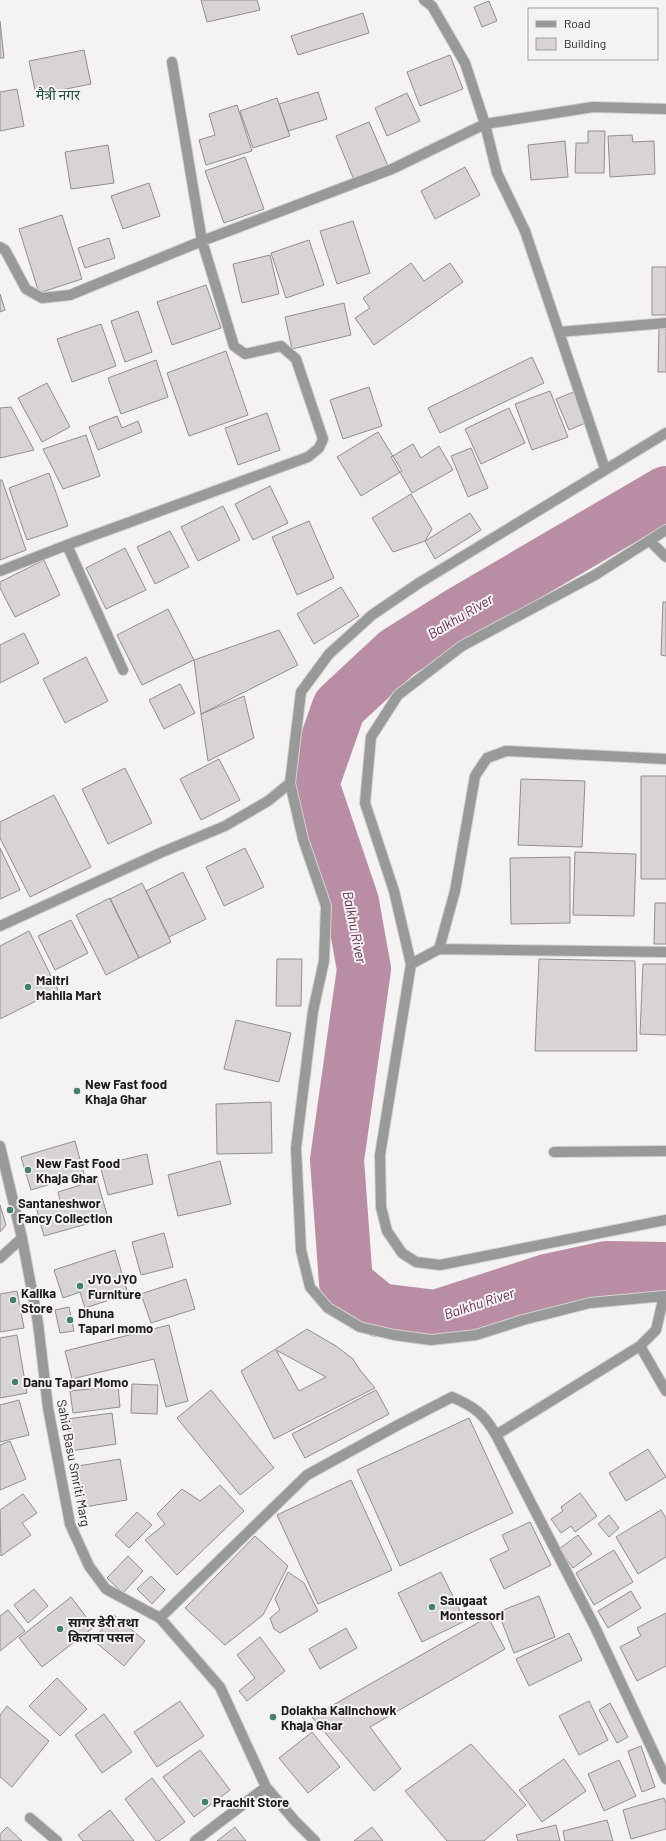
<svg xmlns="http://www.w3.org/2000/svg" width="666" height="1841" viewBox="0 0 666 1841" font-family="Barlow,'Noto Sans Devanagari',sans-serif">
  <style>
    .lines { fill: none; stroke-linecap: round; stroke-linejoin: round }
    .river { stroke: #b98ea5; stroke-width: 54 }
    .building { fill: #d8d4d6; stroke: #928e90; fill-rule: evenodd }
    .minor-casing { stroke: #d3d0d1; stroke-width: 12 }
    .minor { stroke: #989999; stroke-width: 10 }
    .poi-dot { fill: #42816e; stroke: #f5f2f3; stroke-width: 1.5 }
    .labels { text-anchor: middle; dominant-baseline: central; stroke-width: 4; stroke-linejoin: round; paint-order: stroke }
    .poi-label { font-size: 13px; font-weight: bold; fill: #1e1d1d; stroke: #f5f2f3; text-anchor: start }
    .street-label { font-size: 13px; fill: #1e1d1d; stroke: #f5f2f3 }
    .neighbourhood-label { font-size: 14px; fill: #1f5244; stroke: #f5f2f3 }
    .water-label { font-size: 14px; font-style: italic; fill: #652e4e; stroke: #f5f2f3 }
  </style>
  <rect width="100%" height="100%" fill="#f5f2f3"/>
  <g class="lines">
    <path class="river" d="M 666,493 L 459,614 L 397,653 L 339,707 L 312,784 L 352,902 L 364,969 L 337,1160 L 346,1283 L 379,1310 L 436,1317 L 547,1281 L 607,1268 L 666,1269"/>
  </g>
  <path class="building" d="M 201,0 L 257,0 L 260,10 L 207,22 Z
    M 489,1 L 497,21 L 482,27 L 474,7 Z
    M 363,13 L 369,33 L 298,55 L 291,36 Z
    M 0,21 L 4,58 L 0,58 Z
    M 84,50 L 91,84 L 36,95 L 29,61 Z
    M 450,55 L 463,89 L 420,106 L 407,72 Z
    M 17,89 L 24,126 L 0,131 L 0,92 Z
    M 318,92 L 327,119 L 288,131 L 279,104 Z
    M 407,93 L 420,121 L 387,136 L 375,108 Z
    M 277,98 L 290,136 L 253,148 L 240,111 Z
    M 237,105 L 252,151 L 206,165 L 199,140 L 215,135 L 209,114 Z
    M 369,122 L 388,166 L 354,180 L 336,136 Z
    M 588,131 L 605,131 L 604,173 L 575,173 L 576,143 L 588,143 Z
    M 632,135 L 633,142 L 654,141 L 655,174 L 610,177 L 608,136 Z
    M 565,141 L 568,177 L 531,180 L 528,145 Z
    M 108,145 L 114,183 L 71,189 L 65,152 Z
    M 245,157 L 264,209 L 224,223 L 205,171 Z
    M 465,167 L 480,195 L 435,219 L 421,191 Z
    M 149,183 L 160,216 L 123,229 L 111,196 Z
    M 62,215 L 82,279 L 39,293 L 19,229 Z
    M 353,221 L 370,273 L 337,284 L 320,231 Z
    M 109,238 L 115,258 L 85,268 L 78,248 Z
    M 309,240 L 324,285 L 286,298 L 271,253 Z
    M 270,255 L 279,294 L 242,303 L 233,264 Z
    M 411,263 L 424,281 L 450,263 L 463,282 L 374,345 L 355,318 L 370,308 L 363,298 Z
    M 652,267 L 666,267 L 666,315 L 652,315 Z
    M 206,285 L 221,328 L 172,345 L 157,302 Z
    M 0,294 L 5,310 L 0,312 Z
    M 344,303 L 351,335 L 292,349 L 285,317 Z
    M 138,311 L 152,352 L 125,362 L 111,321 Z
    M 101,324 L 116,366 L 72,382 L 57,339 Z
    M 659,328 L 666,329 L 666,372 L 658,372 Z
    M 226,351 L 248,415 L 189,436 L 167,373 Z
    M 532,357 L 544,383 L 440,433 L 428,408 Z
    M 156,360 L 168,397 L 121,414 L 108,378 Z
    M 47,383 L 70,427 L 42,442 L 18,398 Z
    M 369,387 L 382,426 L 343,439 L 330,400 Z
    M 550,391 L 568,437 L 532,450 L 515,404 Z
    M 576,391 L 588,422 L 569,430 L 556,399 Z
    M 11,407 L 34,450 L 0,458 L 0,408 Z
    M 509,408 L 525,443 L 481,464 L 465,429 Z
    M 267,413 L 280,450 L 238,465 L 225,428 Z
    M 117,416 L 122,428 L 138,421 L 142,432 L 98,450 L 89,427 Z
    M 378,432 L 402,471 L 361,496 L 337,457 Z
    M 86,435 L 100,476 L 63,489 L 43,449 Z
    M 413,444 L 421,458 L 439,446 L 453,470 L 412,493 L 391,457 Z
    M 471,448 L 488,488 L 468,497 L 451,456 Z
    M 49,473 L 68,526 L 27,540 L 9,488 Z
    M 0,480 L 2,480 L 26,550 L 0,560 Z
    M 270,486 L 288,523 L 253,540 L 235,504 Z
    M 411,494 L 432,529 L 425,541 L 393,552 L 372,518 Z
    M 223,506 L 240,540 L 198,561 L 181,527 Z
    M 470,513 L 481,530 L 435,559 L 425,541 Z
    M 309,521 L 334,578 L 297,595 L 272,537 Z
    M 170,531 L 189,567 L 155,584 L 137,547 Z
    M 125,548 L 146,590 L 106,609 L 86,568 Z
    M 44,560 L 60,595 L 15,617 L 0,588 L 0,582 Z
    M 341,587 L 359,616 L 314,644 L 297,614 Z
    M 663,602 L 666,602 L 666,656 L 661,655 Z
    M 168,609 L 194,660 L 142,685 L 117,635 Z
    M 279,630 L 298,665 L 201,714 L 194,660 Z
    M 24,633 L 39,663 L 0,683 L 0,645 Z
    M 86,657 L 108,701 L 65,723 L 43,679 Z
    M 180,684 L 195,713 L 164,729 L 149,700 Z
    M 244,696 L 254,738 L 208,761 L 201,714 Z
    M 219,759 L 240,800 L 201,820 L 180,779 Z
    M 125,768 L 152,823 L 108,844 L 82,789 Z
    M 641,776 L 666,776 L 666,879 L 641,879 Z
    M 521,779 L 585,781 L 582,847 L 518,845 Z
    M 54,795 L 91,867 L 30,897 L 0,838 L 0,822 Z
    M 0,848 L 20,890 L 0,899 Z
    M 245,848 L 264,887 L 224,906 L 206,867 Z
    M 575,852 L 636,854 L 634,916 L 573,915 Z
    M 570,857 L 570,923 L 511,924 L 510,858 Z
    M 183,872 L 206,919 L 169,937 L 146,891 Z
    M 142,883 L 171,942 L 139,958 L 110,899 Z
    M 110,898 L 139,958 L 106,975 L 76,915 Z
    M 655,903 L 666,903 L 666,944 L 654,944 Z
    M 71,920 L 88,953 L 55,970 L 38,936 Z
    M 29,931 L 58,990 L 0,1019 L 0,946 Z
    M 277,959 L 302,959 L 301,1006 L 276,1006 Z
    M 539,959 L 635,961 L 637,1051 L 535,1051 Z
    M 643,964 L 666,964 L 666,1035 L 640,1034 Z
    M 236,1020 L 291,1033 L 279,1082 L 224,1069 Z
    M 271,1102 L 272,1153 L 217,1154 L 216,1104 Z
    M 75,1141 L 84,1174 L 31,1190 L 21,1157 Z
    M 147,1154 L 153,1184 L 108,1195 L 100,1165 Z
    M 220,1161 L 231,1204 L 178,1216 L 168,1175 Z
    M 97,1180 L 108,1218 L 44,1236 L 36,1207 L 60,1200 L 58,1192 Z
    M 0,1205 L 6,1225 L 0,1232 Z
    M 164,1233 L 173,1267 L 141,1275 L 132,1242 Z
    M 115,1250 L 128,1294 L 85,1308 L 80,1292 L 63,1298 L 54,1270 Z
    M 186,1279 L 195,1309 L 151,1323 L 141,1294 Z
    M 17,1291 L 24,1328 L 0,1332 L 0,1294 Z
    M 69,1307 L 74,1331 L 60,1333 L 55,1310 Z
    M 169,1325 L 188,1401 L 166,1407 L 154,1359 L 72,1379 L 65,1351 Z
    M 307,1329 L 336,1346 L 353,1359 L 360,1370 L 375,1388 L 274,1439 L 241,1371 ZM 276,1350 L 326,1377 L 299,1391 Z
    M 17,1335 L 27,1393 L 0,1398 L 0,1338 Z
    M 132,1384 L 158,1385 L 157,1414 L 131,1413 Z
    M 118,1386 L 120,1407 L 73,1413 L 70,1391 Z
    M 211,1390 L 274,1468 L 240,1495 L 177,1418 Z
    M 376,1390 L 389,1414 L 305,1458 L 292,1434 Z
    M 19,1400 L 29,1435 L 0,1442 L 0,1405 Z
    M 112,1413 L 116,1444 L 71,1451 L 67,1419 Z
    M 469,1418 L 513,1513 L 400,1566 L 357,1470 Z
    M 10,1441 L 26,1479 L 0,1490 L 0,1445 Z
    M 648,1449 L 666,1477 L 626,1501 L 609,1473 Z
    M 120,1459 L 127,1500 L 84,1507 L 78,1466 Z
    M 351,1480 L 392,1570 L 318,1604 L 277,1515 Z
    M 220,1485 L 244,1511 L 177,1575 L 145,1540 L 165,1524 L 157,1514 L 182,1489 L 200,1501 Z
    M 580,1493 L 597,1516 L 575,1532 L 571,1526 L 561,1533 L 551,1519 L 563,1511 L 561,1507 Z
    M 23,1494 L 37,1513 L 22,1523 L 31,1535 L 1,1556 L 0,1510 Z
    M 661,1510 L 666,1518 L 666,1557 L 638,1574 L 616,1537 Z
    M 137,1512 L 152,1525 L 129,1548 L 115,1535 Z
    M 609,1515 L 619,1528 L 609,1537 L 598,1524 Z
    M 530,1522 L 551,1565 L 504,1589 L 490,1559 L 509,1550 L 502,1535 Z
    M 578,1535 L 592,1554 L 573,1568 L 559,1549 Z
    M 255,1536 L 288,1566 L 263,1615 L 225,1645 L 185,1608 Z
    M 614,1550 L 633,1582 L 594,1605 L 576,1573 Z
    M 128,1556 L 143,1571 L 123,1593 L 107,1578 Z
    M 288,1572 L 304,1583 L 318,1611 L 280,1633 L 274,1629 L 270,1618 L 280,1610 L 275,1599 Z
    M 441,1572 L 465,1621 L 422,1642 L 398,1593 Z
    M 151,1576 L 165,1590 L 152,1604 L 137,1589 Z
    M 34,1589 L 48,1606 L 28,1623 L 14,1605 Z
    M 631,1591 L 641,1608 L 608,1628 L 598,1611 Z
    M 539,1596 L 555,1637 L 514,1653 L 498,1612 Z
    M 71,1597 L 94,1627 L 42,1667 L 19,1638 Z
    M 8,1610 L 25,1631 L 0,1651 L 0,1616 Z
    M 666,1613 L 666,1666 L 637,1681 L 620,1647 L 641,1636 L 637,1628 Z
    M 114,1615 L 145,1641 L 124,1666 L 93,1640 Z
    M 488,1617 L 505,1649 L 370,1727 L 401,1769 L 374,1791 L 312,1717 Z
    M 346,1628 L 357,1648 L 320,1669 L 309,1649 Z
    M 569,1633 L 582,1660 L 529,1686 L 516,1659 Z
    M 260,1637 L 285,1671 L 247,1701 L 239,1691 L 255,1678 L 237,1655 Z
    M 57,1678 L 87,1709 L 60,1736 L 29,1706 Z
    M 180,1701 L 204,1736 L 157,1767 L 134,1732 Z
    M 589,1701 L 608,1740 L 579,1755 L 559,1716 Z
    M 610,1703 L 628,1737 L 617,1743 L 599,1710 Z
    M 7,1706 L 49,1741 L 12,1787 L 0,1777 L 0,1715 Z
    M 104,1714 L 132,1752 L 102,1773 L 75,1735 Z
    M 312,1732 L 340,1767 L 308,1793 L 279,1758 Z
    M 471,1744 L 526,1805 L 484,1841 L 447,1841 L 405,1791 Z
    M 641,1746 L 655,1787 L 642,1792 L 628,1751 Z
    M 200,1750 L 230,1790 L 194,1817 L 163,1777 Z
    M 564,1759 L 586,1791 L 542,1822 L 519,1790 Z
    M 619,1760 L 636,1796 L 604,1811 L 588,1774 Z
    M 152,1778 L 185,1822 L 159,1841 L 156,1841 L 125,1799 Z
    M 664,1798 L 666,1804 L 666,1829 L 631,1839 L 623,1810 Z
    M 110,1810 L 134,1841 L 83,1841 L 78,1835 Z
    M 607,1820 L 613,1841 L 565,1841 L 563,1831 Z
    M 556,1825 L 560,1841 L 518,1841 L 516,1835 Z
    M 7,1827 L 22,1841 L 0,1841 L 0,1834 Z
    M 235,1827 L 246,1841 L 217,1841 Z
    M 372,1827 L 383,1841 L 354,1841 Z"/>
  <g class="lines">
    <g class="minor-casing">
      <path id="minor" d="M 424,0 L 432,6 L 465,63 L 485,124 L 497,173 L 525,231 L 605,469
        M 0,247 L 5,250 L 26,289 L 42,298 L 70,295 L 202,241 L 392,169 L 485,124 L 593,107 L 666,109
        M 559,332 L 666,323
        M 666,530 L 595,575 L 462,646 L 398,695 L 371,737 L 365,803 L 394,891 L 411,964 L 380,1155 L 381,1207 L 387,1231 L 402,1253 L 416,1262 L 440,1265 L 666,1220
        M 650,541 L 666,557
        M 0,571 L 67,545
        M 123,670 L 67,545 L 308,457 L 319,448 L 323,439 L 296,359 L 281,346 L 245,354 L 234,346 L 202,241 L 172,62
        M 666,759 L 506,751 L 487,758 L 475,776 L 455,891 L 439,949 L 666,952
        M 290,783 L 303,839 L 326,906 L 324,961 L 313,1011 L 296,1148 L 301,1250 L 310,1287 L 328,1308 L 360,1327 L 394,1335 L 431,1340 L 476,1335 L 523,1320 L 590,1303 L 664,1296
        M 0,926 L 160,853 L 225,826 L 268,801 L 290,783 L 301,692 L 329,654 L 372,615 L 419,583 L 666,433
        M 411,964 L 439,949
        M 0,1146 L 22,1238 L 38,1323 L 48,1408 L 70,1524 L 89,1566 L 106,1589 L 160,1618 L 220,1687 L 266,1787 L 295,1821 L 315,1841
        M 554,1152 L 666,1151
        M 0,1258 L 22,1238
        M 640,1346 L 666,1391
        M 496,1435 L 640,1346 L 656,1330 L 664,1296 L 666,1296
        M 160,1618 L 307,1475 L 398,1425 L 452,1397 C 475,1407 484,1414 496,1435 L 594,1625 L 666,1779
        M 30,1818 L 57,1841
        M 195,1841 L 266,1787"/>
    </g>
    <use href="#minor" class="minor"/>
  </g>
  <g class="poi-dot">
    <circle cx="28" cy="987" r="4"/>
    <circle cx="77" cy="1091" r="4"/>
    <circle cx="28" cy="1170" r="4"/>
    <circle cx="10" cy="1210" r="4"/>
    <circle cx="80" cy="1286" r="4"/>
    <circle cx="13" cy="1300" r="4"/>
    <circle cx="70" cy="1320" r="4"/>
    <circle cx="15" cy="1382" r="4"/>
    <circle cx="432" cy="1607" r="4"/>
    <circle cx="60" cy="1629" r="4"/>
    <circle cx="273" cy="1717" r="4"/>
    <circle cx="205" cy="1802" r="4"/>
  </g>
  <g class="labels">
    <g class="poi-label">
      <text x="36" y="980">Maitri<tspan x="36" dy="15">Mahila Mart</tspan></text>
      <text x="85" y="1084">New Fast food<tspan x="85" dy="15">Khaja Ghar</tspan></text>
      <text x="36" y="1163">New Fast Food<tspan x="36" dy="15">Khaja Ghar</tspan></text>
      <text x="18" y="1203">Santaneshwor<tspan x="18" dy="15">Fancy Collection</tspan></text>
      <text x="88" y="1279">JYO JYO<tspan x="88" dy="15">Furniture</tspan></text>
      <text x="21" y="1293">Kalika<tspan x="21" dy="15">Store</tspan></text>
      <text x="78" y="1313">Dhuna<tspan x="78" dy="15">Tapari momo</tspan></text>
      <text x="23" y="1382">Danu Tapari Momo</text>
      <text x="440" y="1600">Saugaat<tspan x="440" dy="15">Montessori</tspan></text>
      <text x="68" y="1622">सागर डेरी तथा<tspan x="68" dy="15">किराना पसल</tspan></text>
      <text x="281" y="1710">Dolakha Kalinchowk<tspan x="281" dy="15">Khaja Ghar</tspan></text>
      <text x="213" y="1802">Prachit Store</text>
    </g>
    <g class="street-label">
      <text transform="translate(74 1463) rotate(79)">Sahid Basu Smriti Marg</text>
    </g>
    <g class="neighbourhood-label">
      <text x="58" y="94">मैत्री नगर</text>
    </g>
    <g class="water-label">
      <text transform="translate(460 616) rotate(-31)">Balkhu River</text>
      <text transform="translate(355 927) rotate(79)">Balkhu River</text>
      <text transform="translate(479 1303) rotate(-18)">Balkhu River</text>
    </g>
  </g>
  <rect x="528" y="8" width="130" height="52" fill="#f5f2f3" stroke="#9f9d9d"/>
  <rect x="536" y="21" width="20" height="6" fill="#989999" stroke="#9f9d9d"/>
  <text x="564" y="28" font-size="12" fill="#1e1d1d">Road</text>
  <rect x="536" y="38" width="20" height="12" fill="#d8d4d6" stroke="#9f9d9d"/>
  <text x="564" y="48" font-size="12" fill="#1e1d1d">Building</text>
</svg>
